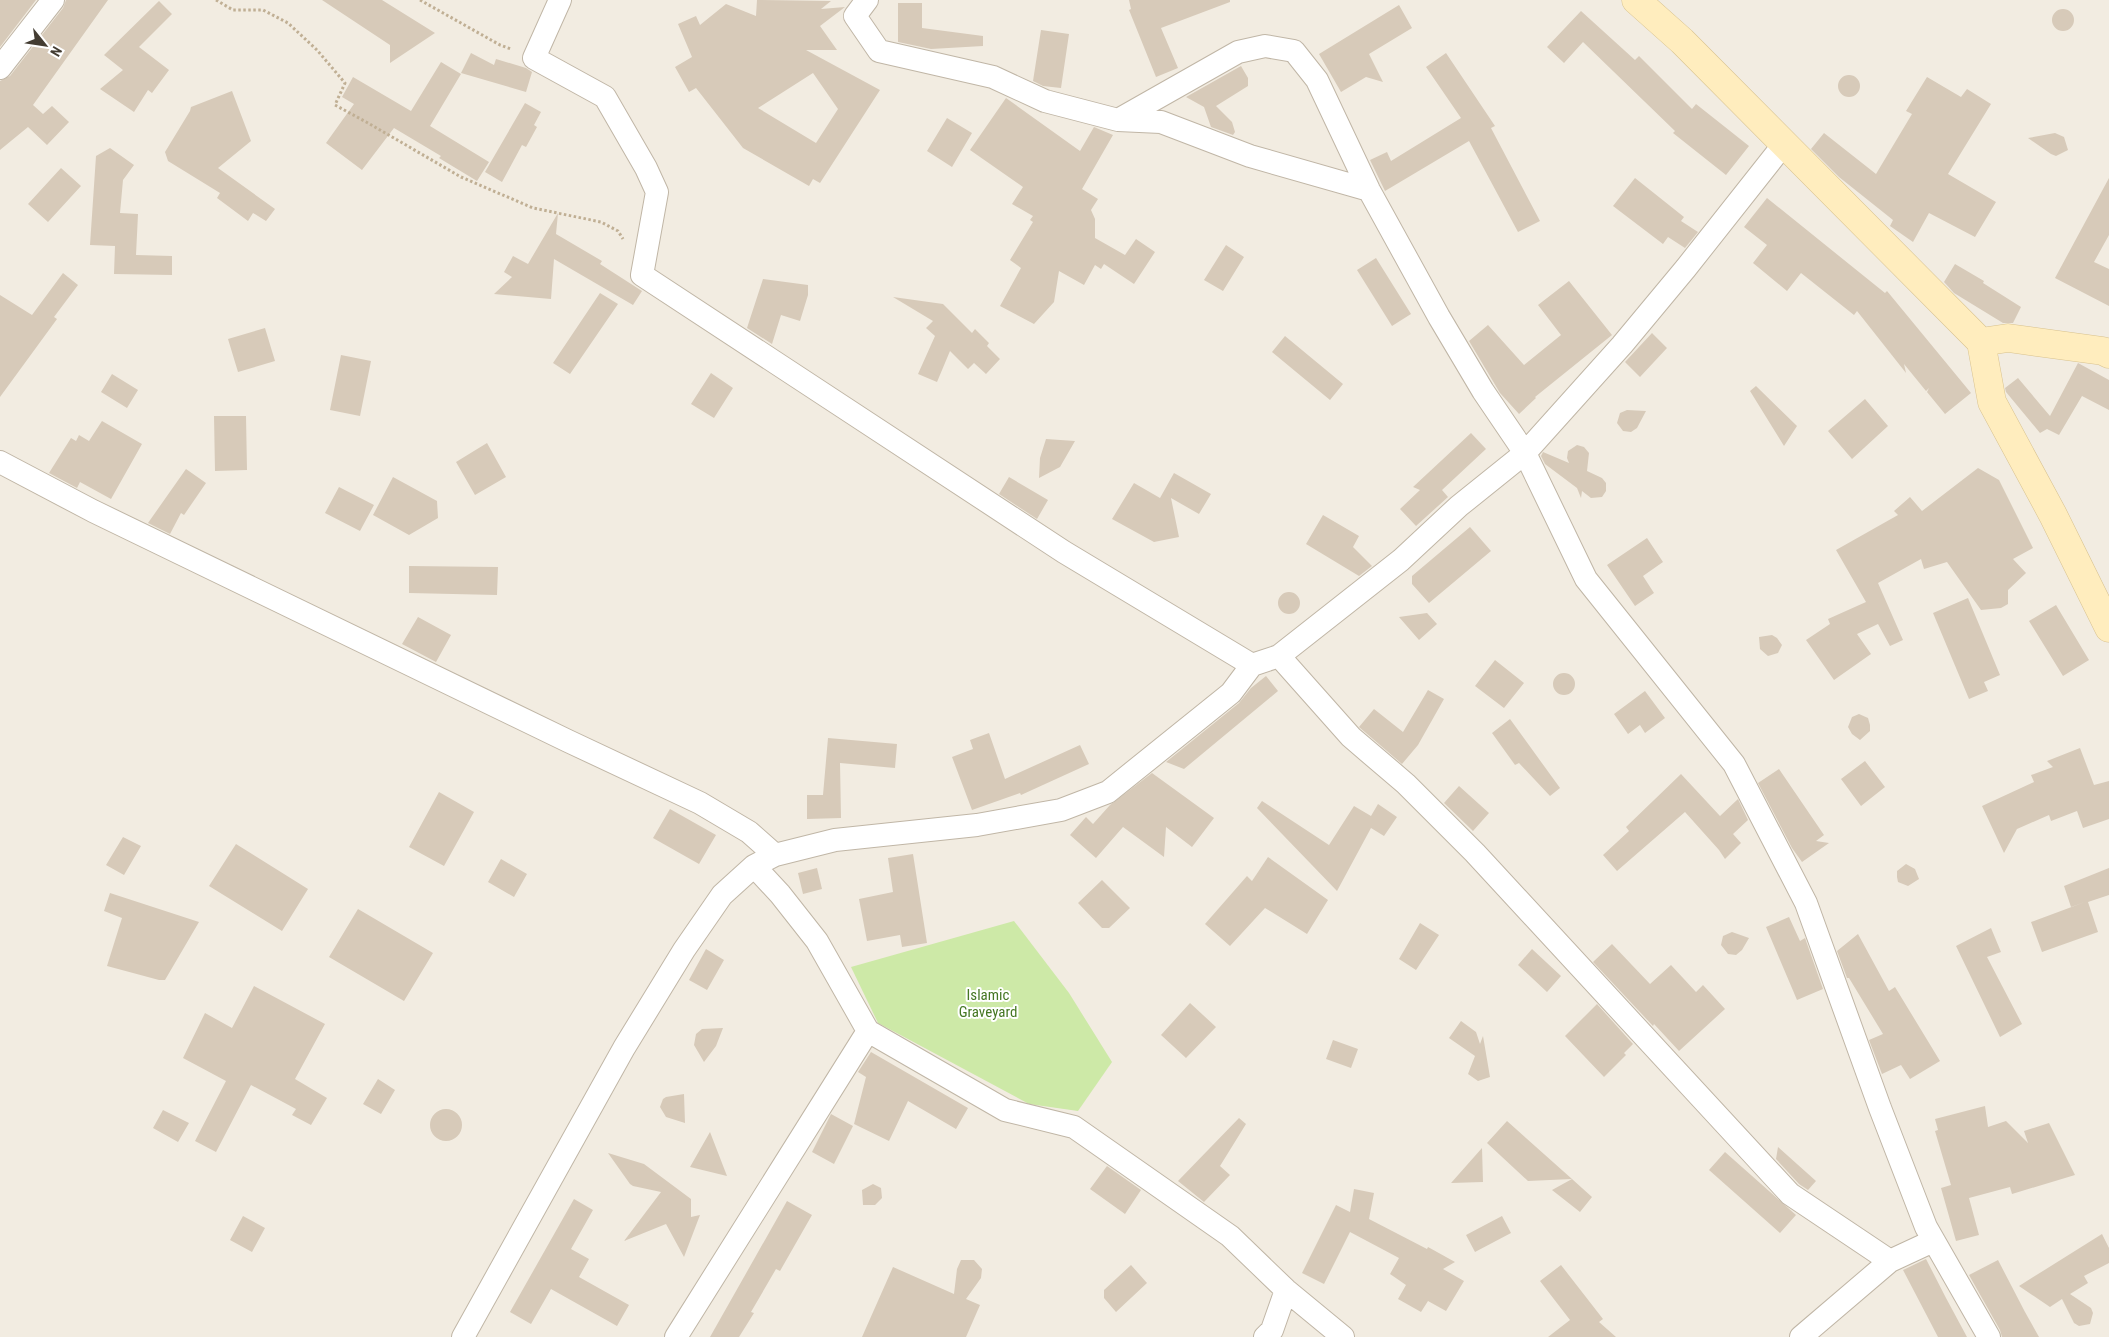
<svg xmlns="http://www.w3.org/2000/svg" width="2109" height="1337" viewBox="0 0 2109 1337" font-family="'Roboto Condensed',sans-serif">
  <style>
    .green { fill: #cde9a7 }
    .building { fill: #d7cab9; fill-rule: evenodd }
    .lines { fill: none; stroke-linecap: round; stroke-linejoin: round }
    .street-casing { stroke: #c0b6a6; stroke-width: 24 }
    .secondary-casing { stroke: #d8c28f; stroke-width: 29 }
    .path { stroke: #c0af94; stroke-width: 3; stroke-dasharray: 2.5 2.5; stroke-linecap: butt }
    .street { stroke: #fff; stroke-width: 22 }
    .secondary { stroke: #ffedbe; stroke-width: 28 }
    .labels { text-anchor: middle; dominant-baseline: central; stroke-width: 4; stroke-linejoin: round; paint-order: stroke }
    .park-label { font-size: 15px; fill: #457723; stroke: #fff }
  </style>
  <rect width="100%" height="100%" fill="#f2ece1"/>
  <path class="green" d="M 1014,921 L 1069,993 L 1112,1062 L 1078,1111 L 1029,1104 L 878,1023 L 851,967 Z"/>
  <path class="building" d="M 0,0 L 36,0 L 0,47 Z
    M 66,0 L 108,0 L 33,105 L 43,114 L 52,106 L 69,122 L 47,145 L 28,127 L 0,150 L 0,81 L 10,76 L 63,8 Z
    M 322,0 L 382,0 L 435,33 L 390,63 L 390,45 Z
    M 757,0 L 831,1 L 821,9 L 845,7 L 820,26 L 837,50 L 806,50 L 880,90 L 820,183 L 813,179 L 809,186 L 743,148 L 696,88 L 689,92 L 675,67 L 692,57 L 678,24 L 696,16 L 700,25 L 726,4 L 756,16 ZM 813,73 L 838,109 L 816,143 L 758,108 Z
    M 1129,0 L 1230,0 L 1230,2 L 1161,28 L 1178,68 L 1156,77 L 1129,10 L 1131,9 Z
    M 159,1 L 172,14 L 139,47 L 169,70 L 152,93 L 148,90 L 134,112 L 100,89 L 123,70 L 104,55 Z
    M 898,3 L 922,3 L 922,28 L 983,36 L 983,46 L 931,49 L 898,42 Z
    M 1399,5 L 1412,28 L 1369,54 L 1383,82 L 1366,77 L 1341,92 L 1319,54 Z
    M2052 20a11 11 0 1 1 22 0a11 11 0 1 1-22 0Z
    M 1581,11 L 1635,60 L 1639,56 L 1692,109 L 1696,104 L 1749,146 L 1726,175 L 1673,133 L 1675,131 L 1583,42 L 1564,63 L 1547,47 Z
    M 1041,30 L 1069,34 L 1061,88 L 1043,86 L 1033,81 Z
    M 471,53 L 494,65 L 496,59 L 526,68 L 532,72 L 526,92 L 461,73 Z
    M 1446,53 L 1495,126 L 1491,128 L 1540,221 L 1518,232 L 1469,141 L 1385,191 L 1370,160 L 1387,152 L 1391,161 L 1461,118 L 1426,67 Z
    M 441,62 L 461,74 L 430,126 L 489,162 L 477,181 L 439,158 L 441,156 L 394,128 L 362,170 L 326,143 L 354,104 L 342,97 L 353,77 L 411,111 Z
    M 1241,66 L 1248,78 L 1248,86 L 1216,106 L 1232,122 L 1235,132 L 1233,135 L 1211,127 L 1204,107 L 1186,97 Z
    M1838 86a11 11 0 1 1 22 0a11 11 0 1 1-22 0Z
    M 1927,77 L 1961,97 L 1967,89 L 1991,104 L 1948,174 L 1996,202 L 1975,237 L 1929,213 L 1913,242 L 1890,226 L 1893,220 L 1839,177 L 1811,149 L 1824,133 L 1876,174 L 1912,114 L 1906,111 Z
    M 232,91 L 251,141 L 218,168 L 275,209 L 266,221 L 253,213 L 248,221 L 217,198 L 220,193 L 168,161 L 165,152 L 190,111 L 191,107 Z
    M 1006,98 L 1080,151 L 1094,127 L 1113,135 L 1082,189 L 1098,199 L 1091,210 L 1095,219 L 1095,238 L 1125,255 L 1136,239 L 1155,252 L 1134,284 L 1104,264 L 1101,269 L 1095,265 L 1084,285 L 1059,271 L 1054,302 L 1034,324 L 1000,306 L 1021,268 L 1010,260 L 1033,222 L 1030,220 L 1033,216 L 1012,204 L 1023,187 L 970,150 Z
    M 525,103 L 541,112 L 534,125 L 537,127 L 526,147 L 522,145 L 502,182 L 485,172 Z
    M 947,118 L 972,133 L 952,167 L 927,151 Z
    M 2055,133 L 2064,137 L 2068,150 L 2056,156 L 2051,154 L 2028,138 Z
    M 110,148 L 134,165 L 123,180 L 120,213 L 138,214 L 136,255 L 172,256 L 172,275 L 114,274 L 115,246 L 90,245 L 96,156 Z
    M 61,168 L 81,186 L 48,222 L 28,204 Z
    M 1635,178 L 1684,217 L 1681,221 L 1698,232 L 1685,248 L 1668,237 L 1663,244 L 1613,206 Z
    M 2109,178 L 2109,235 L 2094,262 L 2109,269 L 2109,306 L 2055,278 Z
    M 1767,198 L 1885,293 L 1887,291 L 1971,393 L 1945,414 L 1927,392 L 1929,388 L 1926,391 L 1904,364 L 1906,373 L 1857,311 L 1854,315 L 1801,273 L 1787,291 L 1753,263 L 1767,245 L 1744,227 Z
    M 558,213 L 556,234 L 602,261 L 600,264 L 642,291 L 633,305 L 554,259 L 551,299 L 494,294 L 512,277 L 504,272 L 513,256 L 528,264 Z
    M 1226,245 L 1244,257 L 1223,291 L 1204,280 Z
    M 1376,258 L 1411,314 L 1392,326 L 1357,270 Z
    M 1955,264 L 1984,281 L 1983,283 L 2021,307 L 2013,323 L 2003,323 L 1954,293 L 1944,282 Z
    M 63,273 L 78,285 L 54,317 L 57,319 L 0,397 L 0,295 L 32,315 Z
    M 763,279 L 808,285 L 808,295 L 800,321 L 781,315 L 772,344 L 747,328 Z
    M 1569,281 L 1612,335 L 1535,397 L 1536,398 L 1519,414 L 1500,393 L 1469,341 L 1488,325 L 1524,365 L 1561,335 L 1538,305 Z
    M 600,293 L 618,304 L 570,374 L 553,363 Z
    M 893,297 L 943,304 L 972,333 L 975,329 L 989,343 L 987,346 L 1000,359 L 986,374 L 974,363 L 968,369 L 950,351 L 937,382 L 918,374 L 935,336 L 926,328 L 933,321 Z
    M 265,328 L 275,361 L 238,372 L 228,339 Z
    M 1652,333 L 1667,348 L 1640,377 L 1625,362 Z
    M 1285,336 L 1343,384 L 1330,400 L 1272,352 Z
    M 341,355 L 371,361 L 360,416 L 330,410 Z
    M 2078,363 L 2109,380 L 2109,410 L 2082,396 L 2059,435 L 2047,429 L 2040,433 L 2006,392 L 2005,388 L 2018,378 L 2050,416 Z
    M 711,373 L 733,388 L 714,418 L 691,404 Z
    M 112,374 L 138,390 L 127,408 L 101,392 Z
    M 1756,386 L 1797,426 L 1784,446 L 1750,391 Z
    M 1865,399 L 1888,426 L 1852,459 L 1828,431 Z
    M 1627,410 L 1646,411 L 1637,428 L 1631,432 L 1623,431 L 1617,423 L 1620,413 Z
    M 214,416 L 246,416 L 247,470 L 215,471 Z
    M 102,421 L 142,444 L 111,499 L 80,482 L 77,488 L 49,473 L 71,438 L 76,441 L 79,435 L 89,441 Z
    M 1471,433 L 1486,449 L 1442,490 L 1448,497 L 1416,526 L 1400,509 L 1420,490 L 1413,487 Z
    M 1046,439 L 1075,441 L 1060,467 L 1039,478 L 1040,458 Z
    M 487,443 L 506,477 L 475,495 L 456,462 Z
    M 1577,445 L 1584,447 L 1589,453 L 1587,471 L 1602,478 L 1606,483 L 1606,491 L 1602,497 L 1591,498 L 1582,491 L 1581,498 L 1577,488 L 1545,464 L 1541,456 L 1543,452 L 1569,463 L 1567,458 L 1568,451 Z
    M 1978,468 L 1999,480 L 2033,548 L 2013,559 L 2026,573 L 2008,590 L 2008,604 L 2001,608 L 1981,610 L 1947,562 L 1924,569 L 1921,559 L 1878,583 L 1903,640 L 1890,646 L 1878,624 L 1857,634 L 1871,654 L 1834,680 L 1806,640 L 1830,624 L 1828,619 L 1866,602 L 1836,550 L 1898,515 L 1894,511 L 1910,497 L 1922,511 Z
    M 186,469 L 206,483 L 184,515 L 181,513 L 170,534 L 148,523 Z
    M 1174,473 L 1211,494 L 1199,514 L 1171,498 L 1179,537 L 1154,542 L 1112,519 L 1134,483 L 1160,498 Z
    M 393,477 L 437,501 L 438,518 L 409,535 L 373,515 Z
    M 1009,477 L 1048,500 L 1037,519 L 999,494 Z
    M 339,487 L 374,505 L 360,531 L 325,513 Z
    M 1323,515 L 1359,536 L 1353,547 L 1372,566 L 1359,576 L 1306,544 Z
    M 1470,527 L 1491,551 L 1429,603 L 1412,584 L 1412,576 Z
    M 1647,538 L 1663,562 L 1643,576 L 1654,593 L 1635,606 L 1607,565 Z
    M 409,566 L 498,567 L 497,595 L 409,593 Z
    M1278 603a11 11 0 1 1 22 0a11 11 0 1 1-22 0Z
    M 1968,598 L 2000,675 L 1984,682 L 1988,691 L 1969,699 L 1933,613 Z
    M 2056,605 L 2089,660 L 2063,676 L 2029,621 Z
    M 1427,613 L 1437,624 L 1419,640 L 1399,617 Z
    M 418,617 L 451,635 L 436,662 L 402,644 Z
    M 1772,635 L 1777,638 L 1782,645 L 1778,653 L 1768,656 L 1760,649 L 1759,637 Z
    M 1495,660 L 1524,683 L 1504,708 L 1475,686 Z
    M1553 684a11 11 0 1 1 22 0a11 11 0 1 1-22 0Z
    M 1266,676 L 1278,691 L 1184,769 L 1166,762 L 1239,703 L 1251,688 Z
    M 1428,690 L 1444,699 L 1418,745 L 1402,764 L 1359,727 L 1374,709 L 1403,732 Z
    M 1645,691 L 1665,718 L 1645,733 L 1640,725 L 1628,734 L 1614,714 Z
    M 1859,714 L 1868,718 L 1870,725 L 1870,731 L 1860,740 L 1852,734 L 1848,727 L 1852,717 Z
    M 1510,719 L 1560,788 L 1550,796 L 1519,763 L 1515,765 L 1492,733 Z
    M 989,733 L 1005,779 L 1080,745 L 1089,764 L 1021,795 L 1020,793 L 972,810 L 952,757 L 973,749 L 970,740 Z
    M 828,738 L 897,744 L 895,768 L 840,763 L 841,818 L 807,819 L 807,795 L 823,795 Z
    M 2080,748 L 2094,785 L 2109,781 L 2109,819 L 2083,828 L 2077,811 L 2051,821 L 2049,815 L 2017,829 L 2004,853 L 1982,806 L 2034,782 L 2031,775 L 2053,767 L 2047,761 Z
    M 1865,761 L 1885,787 L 1861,806 L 1841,779 Z
    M 1779,769 L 1824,835 L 1816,841 L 1829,843 L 1802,862 L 1792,848 L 1758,783 Z
    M 1152,773 L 1214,818 L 1192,847 L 1166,827 L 1164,857 L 1123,827 L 1096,858 L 1070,835 L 1086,817 L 1093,824 L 1110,805 Z
    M 1681,774 L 1720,816 L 1738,799 L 1748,820 L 1733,834 L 1741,843 L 1725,859 L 1719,850 L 1685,812 L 1617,871 L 1603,855 L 1629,831 L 1626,827 Z
    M 1459,786 L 1489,813 L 1473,831 L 1444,803 Z
    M 439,792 L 474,812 L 444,866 L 409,847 Z
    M 1262,801 L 1329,845 L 1354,806 L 1371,816 L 1378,804 L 1397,817 L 1384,836 L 1371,828 L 1337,891 L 1257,808 Z
    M 670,809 L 716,835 L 699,864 L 653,838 Z
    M 123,837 L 141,846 L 124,875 L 106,865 Z
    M 236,844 L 308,889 L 282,931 L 209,886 Z
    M 913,854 L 927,943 L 902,947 L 900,935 L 867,941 L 859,899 L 893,892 L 888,858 Z
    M 1268,857 L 1328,900 L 1307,934 L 1265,908 L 1230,946 L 1205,924 L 1247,876 L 1252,881 Z
    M 501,859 L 527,874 L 514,897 L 488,882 Z
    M 1906,864 L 1915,869 L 1919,879 L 1908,886 L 1898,882 L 1897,877 L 1897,871 Z
    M 817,868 L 822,889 L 803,894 L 798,873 Z
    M 2109,868 L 2109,895 L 2088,902 L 2098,932 L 2042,952 L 2031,922 L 2085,902 L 2071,907 L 2064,886 Z
    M 1102,880 L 1130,908 L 1109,928 L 1102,928 L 1078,903 Z
    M 110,893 L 199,922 L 165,980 L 159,980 L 107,966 L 122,918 L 104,911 Z
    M 358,909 L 433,953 L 404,1001 L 329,957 Z
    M 1789,917 L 1800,941 L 1805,938 L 1823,989 L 1797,1000 L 1766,927 Z
    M 1420,923 L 1439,935 L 1416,970 L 1399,959 Z
    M 1991,928 L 2001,952 L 1987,957 L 2022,1024 L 2000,1037 L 1956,946 Z
    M 1732,932 L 1749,938 L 1742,950 L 1736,955 L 1728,954 L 1721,945 L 1723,936 Z
    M 1858,934 L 1889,991 L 1895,987 L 1940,1061 L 1910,1079 L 1901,1065 L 1882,1074 L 1869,1040 L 1883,1034 L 1849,978 L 1847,978 L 1837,951 Z
    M 1612,944 L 1650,984 L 1671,965 L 1696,992 L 1703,985 L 1725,1009 L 1679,1051 L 1654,1024 L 1653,1026 L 1593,962 Z
    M 706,949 L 724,960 L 707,990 L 689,980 Z
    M 1532,949 L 1561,976 L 1547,992 L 1518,965 Z
    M 254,986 L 325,1024 L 295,1079 L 327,1098 L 311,1125 L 292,1115 L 296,1109 L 251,1085 L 216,1152 L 195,1141 L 226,1081 L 183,1058 L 205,1013 L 232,1028 Z
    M 1190,1003 L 1216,1027 L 1186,1058 L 1161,1035 Z
    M 1597,1004 L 1633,1044 L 1624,1053 L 1626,1055 L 1604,1077 L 1565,1036 Z
    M 1461,1021 L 1476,1032 L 1480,1044 L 1483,1036 L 1490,1077 L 1478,1081 L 1468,1074 L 1475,1056 L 1449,1038 Z
    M 723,1028 L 716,1046 L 704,1062 L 694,1045 L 696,1034 L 702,1029 Z
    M 1333,1040 L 1358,1049 L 1351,1068 L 1326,1059 Z
    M 871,1052 L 968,1108 L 956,1129 L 908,1101 L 889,1141 L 854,1124 L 866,1077 L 858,1072 Z
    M 378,1079 L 395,1090 L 381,1114 L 363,1104 Z
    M 684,1094 L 685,1123 L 666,1117 L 660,1107 L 663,1099 L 666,1097 Z
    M 1985,1106 L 1988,1127 L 2006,1121 L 2028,1143 L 2024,1131 L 2049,1123 L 2075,1175 L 2012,1194 L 2010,1187 L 1969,1198 L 1979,1235 L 1956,1241 L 1941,1188 L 1951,1185 L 1935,1131 L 1938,1130 L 1935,1119 Z
    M430 1125a16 16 0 1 1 32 0a16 16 0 1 1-32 0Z
    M 163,1110 L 189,1123 L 178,1142 L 153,1128 Z
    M 831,1114 L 853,1126 L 834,1164 L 812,1152 Z
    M 1239,1118 L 1246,1124 L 1220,1166 L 1230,1175 L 1204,1202 L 1178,1181 Z
    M 1507,1121 L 1572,1179 L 1528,1181 L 1487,1143 Z
    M 710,1132 L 727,1176 L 690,1167 Z
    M 1778,1147 L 1816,1181 L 1808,1190 L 1799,1184 L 1776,1159 Z
    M 1482,1148 L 1483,1182 L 1451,1183 Z
    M 1725,1152 L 1796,1215 L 1780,1233 L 1709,1170 Z
    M 608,1153 L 644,1164 L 691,1199 L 691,1217 L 700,1215 L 684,1257 L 666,1224 L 624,1241 L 661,1192 L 633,1186 L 630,1184 Z
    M 1107,1166 L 1141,1190 L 1125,1214 L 1090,1189 Z
    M 1572,1179 L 1592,1197 L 1580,1212 L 1552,1190 Z
    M 873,1184 L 881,1188 L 882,1198 L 875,1205 L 863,1205 L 862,1190 Z
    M 1354,1189 L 1374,1193 L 1369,1219 L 1427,1249 L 1428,1247 L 1455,1262 L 1443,1269 L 1464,1281 L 1446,1311 L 1428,1301 L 1421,1312 L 1398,1299 L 1406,1285 L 1390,1274 L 1399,1258 L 1350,1232 L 1324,1284 L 1302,1273 L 1336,1205 L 1350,1212 Z
    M 574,1199 L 593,1210 L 571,1249 L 589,1259 L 579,1277 L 629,1305 L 617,1326 L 551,1289 L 531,1324 L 510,1312 Z
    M 787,1201 L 812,1215 L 780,1271 L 776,1269 L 751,1312 L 754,1313 L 739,1337 L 710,1337 Z
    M 243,1216 L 265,1228 L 252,1252 L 230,1240 Z
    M 1502,1216 L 1511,1233 L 1475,1252 L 1466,1235 Z
    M 2102,1234 L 2109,1248 L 2109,1263 L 2084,1276 L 2088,1283 L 2070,1294 L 2091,1308 L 2093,1313 L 2090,1324 L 2079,1326 L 2074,1323 L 2062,1299 L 2050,1307 L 2019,1286 Z
    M 1926,1259 L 1946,1298 L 1967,1337 L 1938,1337 L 1903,1270 Z
    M 961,1260 L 974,1260 L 982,1269 L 981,1278 L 966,1299 L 980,1305 L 966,1337 L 862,1337 L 893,1267 L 954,1294 L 957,1269 Z
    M 1998,1260 L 2025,1312 L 2039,1337 L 2002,1337 L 2000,1330 L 1969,1275 Z
    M 1131,1265 L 1147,1283 L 1116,1312 L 1104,1298 L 1104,1290 Z
    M 1561,1265 L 1603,1319 L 1599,1322 L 1616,1337 L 1548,1337 L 1570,1320 L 1540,1281 Z"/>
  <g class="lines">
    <g class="street-casing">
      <path id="street" d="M 560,0 L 534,58 L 605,97 L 646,168 L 657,192 L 642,275 L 1064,552 L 1252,665
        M 867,0 L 855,16 L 879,51 L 993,77 L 1045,101 L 1118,120 L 1238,52 L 1265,46 L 1294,51 L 1317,80 L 1369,190 L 1439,317 L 1483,391 L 1525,453 L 1586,579 L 1734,764 L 1806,903 L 1880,1108 L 1926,1227 L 1989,1337
        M 0,68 L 53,0
        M 1118,120 L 1161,122 L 1250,156 L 1369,190
        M 0,462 L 93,511 L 568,741 L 700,803 L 749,832 L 775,855
        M 1279,656 L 1351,737 L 1406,784 L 1475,853 L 1790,1194 L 1890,1261
        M 754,866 L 780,894 L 817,941 L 868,1031 L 1005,1110 L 1074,1127 L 1230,1236 L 1286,1290 L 1343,1337
        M 463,1337 L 624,1048 L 684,950 L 722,895 L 754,866 L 775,855 L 835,840 L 977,825 L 1061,810 L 1108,792 L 1231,693 L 1252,665 L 1279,656 L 1401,560 L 1459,506 L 1525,453 L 1622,345 L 1686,268 L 1784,144
        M 676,1337 L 868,1031
        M 1265,1337 L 1272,1330 L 1286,1290
        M 1801,1337 L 1890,1261 L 1933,1241"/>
    </g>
    <g class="secondary-casing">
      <path id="secondary" d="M 1636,0 L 1682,41 L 1981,342 L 1992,402 L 2053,515 L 2109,628
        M 1981,342 L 2008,338 L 2103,351 L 2109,354"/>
    </g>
    <path class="path" d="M 216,0 L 233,10 L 263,10 L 288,23 L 317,50 L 345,83 L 335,105 L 368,123 L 461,177 L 533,208 L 601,222 L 618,231 L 623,239
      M 420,0 L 500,45 L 511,49"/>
    <use href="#street" class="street"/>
    <use href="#secondary" class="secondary"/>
  </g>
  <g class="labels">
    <g class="park-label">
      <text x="988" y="995">Islamic<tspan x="988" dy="17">Graveyard</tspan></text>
    </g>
  </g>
  <g transform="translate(45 45) rotate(120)" stroke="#ffffff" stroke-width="4" paint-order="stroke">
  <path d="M0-4L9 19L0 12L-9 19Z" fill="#433c32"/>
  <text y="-8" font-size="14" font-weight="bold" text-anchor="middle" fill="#433c32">N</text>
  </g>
</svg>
